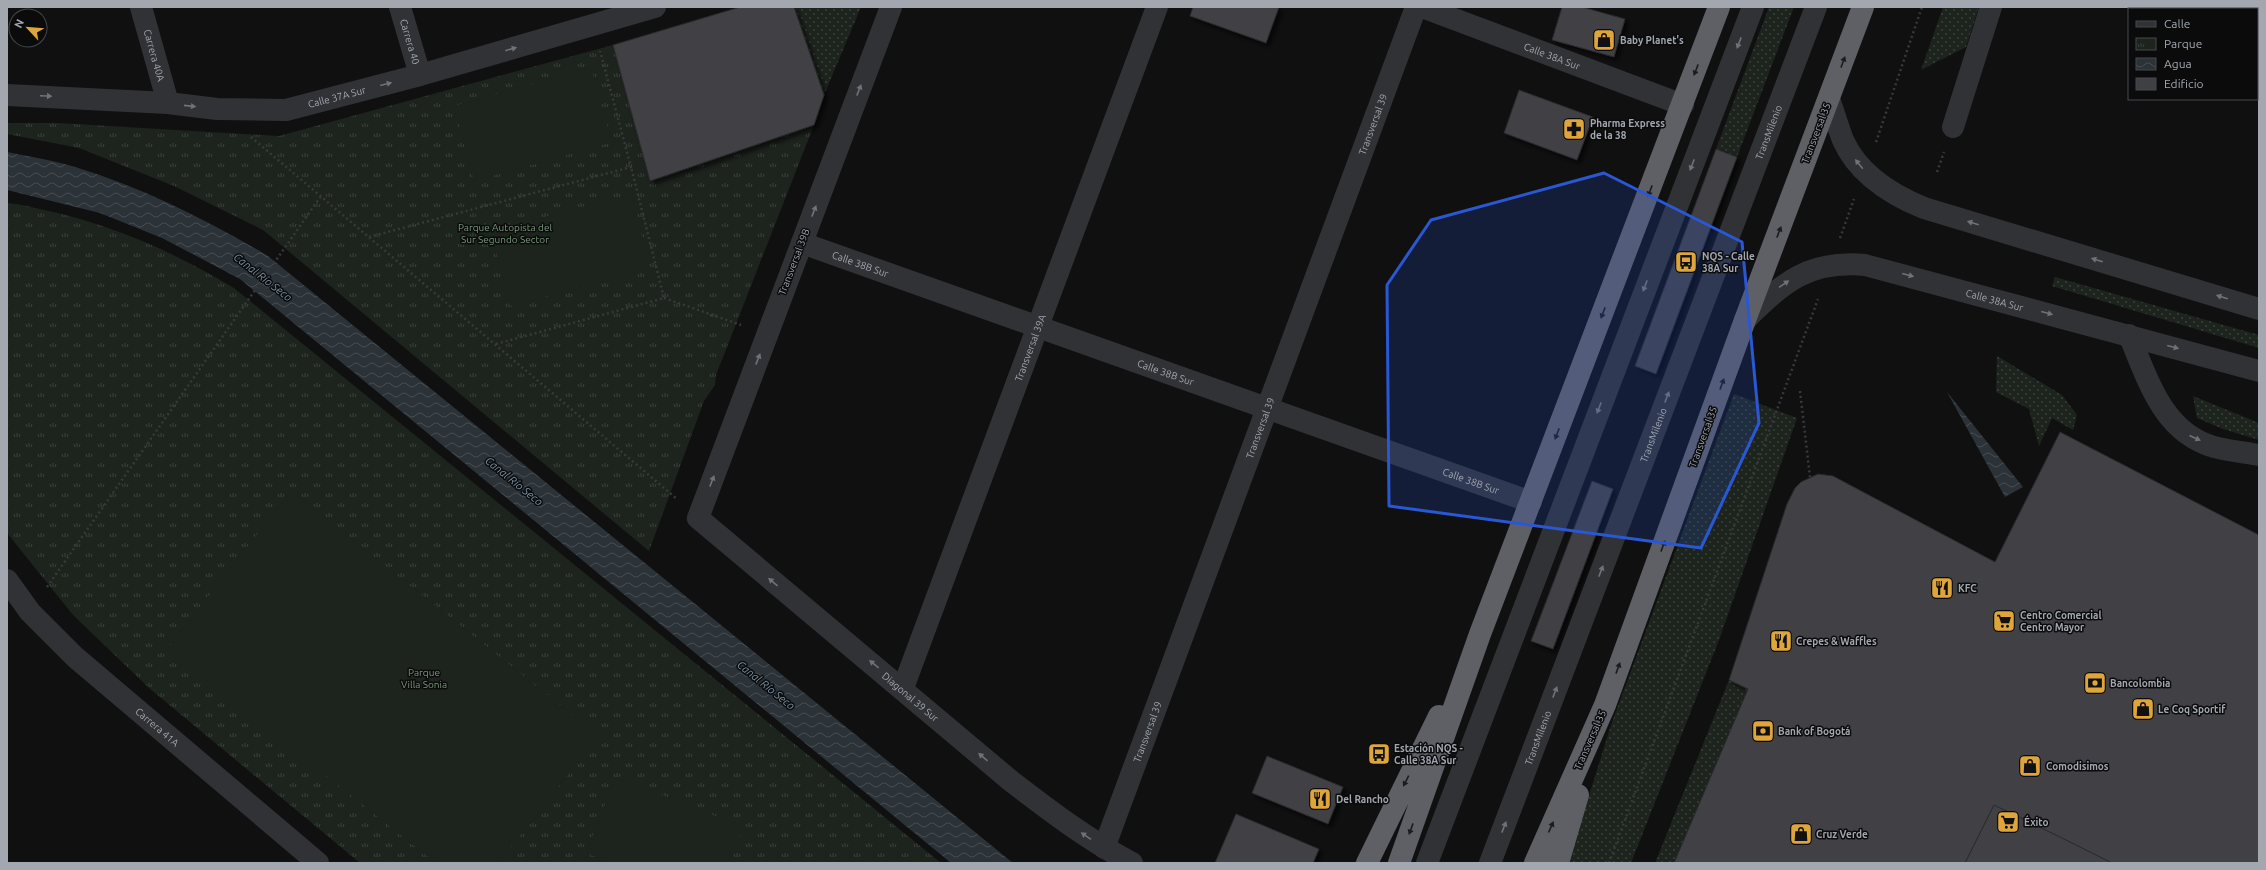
<svg xmlns="http://www.w3.org/2000/svg" width="2266" height="870" viewBox="0 0 2266 870" font-family="Ubuntu,sans-serif">
  <style>
    .grass { fill: url(#grass-dots) }
    .park { fill: url(#park-tufts) }
    .pitch { fill: #1d231d }
    .water { fill: url(#water-waves) }
    .building { fill: #3f4044; stroke: #2a2a2d; filter: url(#shadow) }
    .lines { fill: none; stroke-linecap: round; stroke-linejoin: round }
    .path { stroke: #37393c; stroke-width: 2.5; stroke-dasharray: 2 3; stroke-linecap: butt }
    .minor { stroke: #313235; stroke-width: 22 }
    .highway { stroke: #5e6066; stroke-width: 22 }
    .oneway { fill: #6f7279 }
    .oneway2 { fill: #1c1c1e }
    .marked { fill: #2a57d4; fill-opacity: 0.2; stroke: #2a57d4; stroke-width: 3; stroke-linejoin: round }
    .labels { text-anchor: middle; dominant-baseline: central; stroke-width: 3; stroke-linejoin: round; paint-order: stroke }
    .poi-label { font-size: 10px; font-weight: bold; fill: #a2a7b0; stroke: #0b0b0c; text-anchor: start }
    .street-label { font-size: 10px; fill: #a2a7b0; stroke: #0b0b0c }
    .park-label { font-size: 10px; fill: #7b9a7c; stroke: #0b0b0c }
    .water-label { font-size: 11px; font-style: italic; fill: #7c94a9; stroke: #0b0b0c }
  </style>
  <defs>
    <pattern id="grass-dots" width="8" height="8" patternUnits="userSpaceOnUse"><rect width="8" height="8" fill="#1d231d"/><path d="M2 2h.1M6 6h.1" fill="none" stroke="#3b403b" stroke-width="1.8" stroke-linecap="round"/></pattern>
    <pattern id="park-tufts" width="24" height="20" patternUnits="userSpaceOnUse"><rect width="24" height="20" fill="#1d231d"/><path d="M3 7l-1-3M5 7V3M7 7l1-3M15 17l-1-3M17 17v-4M19 17l1-3" fill="none" stroke="#3b403b"/></pattern>
    <pattern id="water-waves" width="16" height="10" patternUnits="userSpaceOnUse"><rect width="16" height="10" fill="#2b3238"/><path d="M0 5q4-4 8 0t8 0" fill="none" stroke="#474d52"/></pattern>
    <filter id="shadow"><feDropShadow dx="3.5" dy="3.5" stdDeviation="2" flood-color="#0009"/></filter>
  </defs>
  <rect width="100%" height="100%" fill="#101011"/>
  <path class="grass" d="M 794,7 L 861,7 L 824,95 Z
    M 1769,7 L 1794,7 L 1737,157 L 1716,149 Z
    M 1943,7 L 1979,7 L 1966,47 L 1921,70 Z
    M 2055,277 L 2259,335 L 2259,348 L 2052,286 Z
    M 1997,356 L 2062,395 L 2077,415 L 2073,430 L 2052,418 L 2039,446 L 2029,409 L 1996,392 Z
    M 1734,394 L 1797,418 L 1719,640 L 1631,863 L 1568,863 L 1612,722 Z
    M 2193,396 L 2259,423 L 2259,440 L 2223,429 L 2197,418 Z
    M 1729,680 L 1748,689 L 1674,863 L 1655,863 Z"/>
  <path class="park" d="M 613,45 L 650,181 L 814,125 L 716,375 L 715,385 L 704,401 L 649,551 L 263,230 L 174,186 L 79,148 L 7,134 L 7,123 L 58,123 L 279,136 Z
    M 7,203 C 21,204 35,208 49,211 C 115,226 176,253 234,288 L 941,863 L 360,863 L 149,688 L 73,615 L 7,533 Z"/>
  <path class="pitch" d="M 591,67 L 612,142 L 474,181 L 454,106 Z
    M 631,194 L 650,269 L 510,306 L 491,231 Z
    M 291,491 L 599,736 L 498,863 L 436,863 L 167,649 Z
    M 616,777 L 743,827 L 729,863 L 612,863 L 586,853 Z"/>
  <path class="water" d="M 7,152 C 30,157 53,160 75,167 C 144,188 207,220 268,256 L 1013,863 L 951,863 L 240,279 L 162,238 L 100,213 L 7,190 Z
    M 1947,392 L 2023,487 L 2005,497 Z"/>
  <path class="building" d="M 740,7 L 794,7 L 824,95 L 814,125 L 650,181 L 613,45 Z
    M 1193,7 L 1279,7 L 1266,43 L 1190,16 Z
    M 1562,7 L 1582,7 L 1625,19 L 1614,57 L 1552,40 Z
    M 1519,90 L 1593,117 L 1577,160 L 1504,133 Z
    M 1716,149 L 1737,157 L 1656,374 L 1635,366 Z
    M 2060,432 L 2259,535 L 2259,863 L 1674,863 L 1748,689 L 1729,680 L 1787,504 L 1795,488 L 1801,482 L 1818,474 L 1833,476 L 1995,562 Z
    M 1592,481 L 1613,489 L 1553,649 L 1531,641 Z
    M 1267,756 L 1343,787 L 1328,824 L 1252,793 Z
    M 1994,805 L 2066,840 L 2112,863 L 1965,863 Z
    M 1236,814 L 1319,849 L 1313,863 L 1215,863 Z"/>
  <g class="lines">
    <path class="path" d="M 251,137 L 677,499
      M 1876,142 L 1922,7
      M 1937,172 L 1944,152
      M 369,237 L 631,167 L 600,51
      M 1840,238 L 1854,199
      M 664,298 L 741,325
      M 496,344 L 664,298 L 631,167
      M 1800,391 L 1810,477
      M 47,587 L 321,196
      M 1609,863 L 1818,299"/>
    <g class="minor">
      <path id="s1" d="M 141,7 L 168,103"/>
      <path id="s2" d="M 400,7 L 420,75"/>
      <path id="s3" d="M 891,7 L 698,518 L 1011,781 C 1050,811 1088,840 1132,863"/>
      <path id="s4" d="M 1422,7 L 1683,105"/>
      <path id="s5" d="M 7,95 L 168,103 L 217,109 L 286,110 L 420,75 L 655,7"/>
      <path d="M 1829,99 C 1834,113 1838,127 1843,140 C 1858,174 1892,195 1924,208 L 2259,309"/>
      <path d="M 1953,127 L 1991,7"/>
      <path id="s6" d="M 802,243 L 1531,502"/>
      <path id="s7" d="M 1745,320 C 1784,282 1808,260 1865,265 L 2259,371"/>
      <path d="M 2129,335 C 2148,379 2162,432 2214,447 C 2229,451 2244,452 2259,455"/>
      <path id="s8" d="M 7,580 L 30,612 L 75,657 L 318,863"/>
      <path id="s9" d="M 903,688 L 1157,7"/>
      <path id="s10" d="M 1104,848 L 1416,7"/>
      <path d="M 1427,863 L 1753,7"/>
      <path id="s11" d="M 1490,863 L 1816,7"/>
    </g>
    <path class="highway" d="M 1367,863 L 1439,716
      M 1399,863 L 1480,634 L 1719,7
      M 1535,863 L 1605,705 L 1745,320 L 1863,7
      M 1558,863 L 1578,795"/>
  </g>
  <defs><path id="oneway-solid" d="M-6-.8H1V-3.2L6.5 0L1 3.2V.8H-6Z"/></defs>
  <g class="oneway">
    <use href="#oneway-solid" transform="translate(1739 43) rotate(111)"/>
    <use href="#oneway-solid" transform="translate(511 49) rotate(-16)"/>
    <use href="#oneway-solid" transform="translate(386 84) rotate(-14)"/>
    <use href="#oneway-solid" transform="translate(859 90) rotate(-69)"/>
    <use href="#oneway-solid" transform="translate(46 96) rotate(2)"/>
    <use href="#oneway-solid" transform="translate(190 106) rotate(6)"/>
    <use href="#oneway-solid" transform="translate(1859 164) rotate(-129)"/>
    <use href="#oneway-solid" transform="translate(1692 165) rotate(111)"/>
    <use href="#oneway-solid" transform="translate(814 211) rotate(-69)"/>
    <use href="#oneway-solid" transform="translate(1973 223) rotate(-163)"/>
    <use href="#oneway-solid" transform="translate(2097 260) rotate(-163)"/>
    <use href="#oneway-solid" transform="translate(1908 275) rotate(15)"/>
    <use href="#oneway-solid" transform="translate(1784 284) rotate(-34)"/>
    <use href="#oneway-solid" transform="translate(1645 286) rotate(111)"/>
    <use href="#oneway-solid" transform="translate(2222 297) rotate(-163)"/>
    <use href="#oneway-solid" transform="translate(2047 313) rotate(15)"/>
    <use href="#oneway-solid" transform="translate(2173 347) rotate(15)"/>
    <use href="#oneway-solid" transform="translate(758 359) rotate(-69)"/>
    <use href="#oneway-solid" transform="translate(1667 397) rotate(-69)"/>
    <use href="#oneway-solid" transform="translate(1599 408) rotate(111)"/>
    <use href="#oneway-solid" transform="translate(2195 438) rotate(24)"/>
    <use href="#oneway-solid" transform="translate(712 481) rotate(-69)"/>
    <use href="#oneway-solid" transform="translate(1601 571) rotate(-69)"/>
    <use href="#oneway-solid" transform="translate(773 582) rotate(-139)"/>
    <use href="#oneway-solid" transform="translate(874 664) rotate(-141)"/>
    <use href="#oneway-solid" transform="translate(1555 692) rotate(-69)"/>
    <use href="#oneway-solid" transform="translate(983 757) rotate(-139)"/>
    <use href="#oneway-solid" transform="translate(1504 827) rotate(-69)"/>
    <use href="#oneway-solid" transform="translate(1086 836) rotate(-146)"/>
  </g>
  <g class="oneway2">
    <use href="#oneway-solid" transform="translate(1843 62) rotate(-70)"/>
    <use href="#oneway-solid" transform="translate(1696 70) rotate(111)"/>
    <use href="#oneway-solid" transform="translate(1650 191) rotate(111)"/>
    <use href="#oneway-solid" transform="translate(1779 232) rotate(-69)"/>
    <use href="#oneway-solid" transform="translate(1603 313) rotate(111)"/>
    <use href="#oneway-solid" transform="translate(1722 384) rotate(-70)"/>
    <use href="#oneway-solid" transform="translate(1557 434) rotate(111)"/>
    <use href="#oneway-solid" transform="translate(1663 546) rotate(-70)"/>
    <use href="#oneway-solid" transform="translate(1618 668) rotate(-70)"/>
    <use href="#oneway-solid" transform="translate(1406 781) rotate(117)"/>
    <use href="#oneway-solid" transform="translate(1551 827) rotate(-66)"/>
    <use href="#oneway-solid" transform="translate(1411 829) rotate(110)"/>
  </g>
  <path class="marked" d="M 1604,173 L 1742,242 L 1759,423 L 1701,548 L 1389,506 L 1387,285 L 1431,220 Z"/>
  <defs>
    <g id="shop-square" transform="scale(1.15)"><rect x="-9" y="-9" width="18" height="18" rx="4" fill="#dea53b" stroke="#0b0b0c"/><path d="M-5-2.5h2.3a2.7 3.5 0 0 1 5.4 0H5L5.5 6h-11ZM-1.5-2.5h3a1.5 2.3 0 0 0-3 0Z" fill="#111"/></g>
    <g id="pharmacy-square" transform="scale(1.15)"><rect x="-9" y="-9" width="18" height="18" rx="4" fill="#dea53b" stroke="#0b0b0c"/><path d="M-2-6h4v4h4v4h-4v4h-4v-4h-4v-4h4Z" fill="#111"/></g>
    <g id="bus-square" transform="scale(1.15)"><rect x="-9" y="-9" width="18" height="18" rx="4" fill="#dea53b" stroke="#0b0b0c"/><path d="M-5-6H5V4H4V6H2V4H-2V6H-4V4H-5ZM-3.5-4V0h7V-4ZM-3.5 1.2v1.5H-2V1.2ZM2 1.2v1.5H3.5V1.2Z" fill="#111"/></g>
    <g id="restaurant-square" transform="scale(1.15)"><rect x="-9" y="-9" width="18" height="18" rx="4" fill="#dea53b" stroke="#0b0b0c"/><path d="M-5-6h1v4h1v-4h1v4h1v-4h1v5L-1.5 .5V6h-2V.5L-5-1ZM5-6V6H3V1.5H1.5Q1.5-4 5-6Z" fill="#111"/></g>
    <g id="supermarket-square" transform="scale(1.15)"><rect x="-9" y="-9" width="18" height="18" rx="4" fill="#dea53b" stroke="#0b0b0c"/><path d="M-6-5.5h2.5l.6 2H6L4.5 2H-2.5L-4.4-4H-6ZM-1.5 3.2a1.3 1.3 0 1 0 .1 0ZM3 3.2a1.3 1.3 0 1 0 .1 0Z" fill="#111"/></g>
    <g id="bank-square" transform="scale(1.15)"><rect x="-9" y="-9" width="18" height="18" rx="4" fill="#dea53b" stroke="#0b0b0c"/><path d="M-6-4H6V4H-6ZM0-2.3a2.3 2.3 0 1 0 0 4.6a2.3 2.3 0 1 0 0-4.6Z" fill="#111"/></g>
  </defs>
  <g fill-rule="evenodd">
    <use href="#shop-square" x="1604" y="40"/>
    <use href="#pharmacy-square" x="1574" y="129"/>
    <use href="#bus-square" x="1686" y="262"/>
    <use href="#restaurant-square" x="1942" y="588"/>
    <use href="#supermarket-square" x="2004" y="621"/>
    <use href="#restaurant-square" x="1781" y="641"/>
    <use href="#bank-square" x="2095" y="683"/>
    <use href="#shop-square" x="2143" y="709"/>
    <use href="#bank-square" x="1763" y="731"/>
    <use href="#bus-square" x="1379" y="754"/>
    <use href="#shop-square" x="2030" y="766"/>
    <use href="#restaurant-square" x="1320" y="799"/>
    <use href="#supermarket-square" x="2008" y="822"/>
    <use href="#shop-square" x="1801" y="834"/>
  </g>
  <g class="labels">
    <g class="poi-label">
      <text x="1620" y="40">Baby Planet's</text>
      <text x="1590" y="123">Pharma Express<tspan x="1590" dy="12">de la 38</tspan></text>
      <text x="1702" y="256">NQS - Calle<tspan x="1702" dy="12">38A Sur</tspan></text>
      <text x="1958" y="588">KFC</text>
      <text x="2020" y="615">Centro Comercial<tspan x="2020" dy="12">Centro Mayor</tspan></text>
      <text x="1796" y="641">Crepes &amp; Waffles</text>
      <text x="2110" y="683">Bancolombia</text>
      <text x="2158" y="709">Le Coq Sportif</text>
      <text x="1778" y="731">Bank of Bogotá</text>
      <text x="1394" y="748">Estación NQS -<tspan x="1394" dy="12">Calle 38A Sur</tspan></text>
      <text x="2046" y="766">Comodisimos</text>
      <text x="1336" y="799">Del Rancho</text>
      <text x="2024" y="822">Éxito</text>
      <text x="1816" y="834">Cruz Verde</text>
    </g>
    <g class="street-label">
      <text stroke="none"><textPath href="#s2" startOffset="36">Carrera 40</textPath></text>
      <text stroke="none"><textPath href="#s1" startOffset="50">Carrera 40A</textPath></text>
      <text stroke="none"><textPath href="#s4" startOffset="139">Calle 38A Sur</textPath></text>
      <text stroke="none"><textPath href="#s5" startOffset="332">Calle 37A Sur</textPath></text>
      <text stroke="none"><textPath href="#s10" startOffset="772">Transversal 39</textPath></text>
      <text stroke="none"><textPath href="#s11" startOffset="782">TransMilenio</textPath></text>
      <text transform="translate(1816 133) rotate(-69)">Transversal 35</text>
      <text transform="translate(794 262) rotate(-69)">Transversal 39B</text>
      <text stroke="none"><textPath href="#s6" startOffset="62">Calle 38B Sur</textPath></text>
      <text stroke="none"><textPath href="#s7" startOffset="272">Calle 38A Sur</textPath></text>
      <text stroke="none"><textPath href="#s9" startOffset="363">Transversal 39A</textPath></text>
      <text stroke="none"><textPath href="#s6" startOffset="386">Calle 38B Sur</textPath></text>
      <text stroke="none"><textPath href="#s10" startOffset="448">Transversal 39</textPath></text>
      <text stroke="none"><textPath href="#s11" startOffset="458">TransMilenio</textPath></text>
      <text transform="translate(1703 437) rotate(-70)">Transversal 35</text>
      <text stroke="none"><textPath href="#s6" startOffset="710">Calle 38B Sur</textPath></text>
      <text stroke="none"><textPath href="#s3" startOffset="824">Diagonal 39 Sur</textPath></text>
      <text stroke="none"><textPath href="#s8" startOffset="211">Carrera 41A</textPath></text>
      <text stroke="none"><textPath href="#s10" startOffset="124">Transversal 39</textPath></text>
      <text stroke="none"><textPath href="#s11" startOffset="134">TransMilenio</textPath></text>
      <text transform="translate(1590 740) rotate(-66)">Transversal 35</text>
    </g>
    <g class="park-label">
      <text x="505" y="227">Parque Autopista del<tspan x="505" dy="12">Sur Segundo Sector</tspan></text>
      <text x="424" y="672">Parque<tspan x="424" dy="12">Villa Sonia</tspan></text>
    </g>
    <g class="water-label">
      <text transform="translate(263 277) rotate(38)">Canal Río Seco</text>
      <text transform="translate(514 481) rotate(39)">Canal Río Seco</text>
      <text transform="translate(766 685) rotate(39)">Canal Río Seco</text>
    </g>
  </g>
  <rect width="2266" height="870" fill="none" stroke="#a2a7b0" stroke-width="16"/>
  <rect x="2128" y="8" width="130" height="92" fill="#0b0b0c" stroke="#47494e"/>
  <rect x="2136" y="21" width="20" height="6" fill="#313235" stroke="#47494e"/>
  <text x="2164" y="28" font-size="12" fill="#a2a7b0">Calle</text>
  <rect x="2136" y="38" width="20" height="12" fill="url(#park-tufts)" stroke="#47494e"/>
  <text x="2164" y="48" font-size="12" fill="#a2a7b0">Parque</text>
  <rect x="2136" y="58" width="20" height="12" fill="url(#water-waves)" stroke="#47494e"/>
  <text x="2164" y="68" font-size="12" fill="#a2a7b0">Agua</text>
  <rect x="2136" y="78" width="20" height="12" fill="#3f4044" stroke="#47494e"/>
  <text x="2164" y="88" font-size="12" fill="#a2a7b0">Edificio</text>
  <g transform="translate(28 28) rotate(296)"><circle r="19" fill="#0b0b0c" stroke="#47494e"/>
  <path d="M0-3L7 15L0 10L-7 15Z" fill="#dea53b"/>
  <text y="-6" font-size="11" font-weight="bold" text-anchor="middle" fill="#a2a7b0">N</text>
  </g>
</svg>
